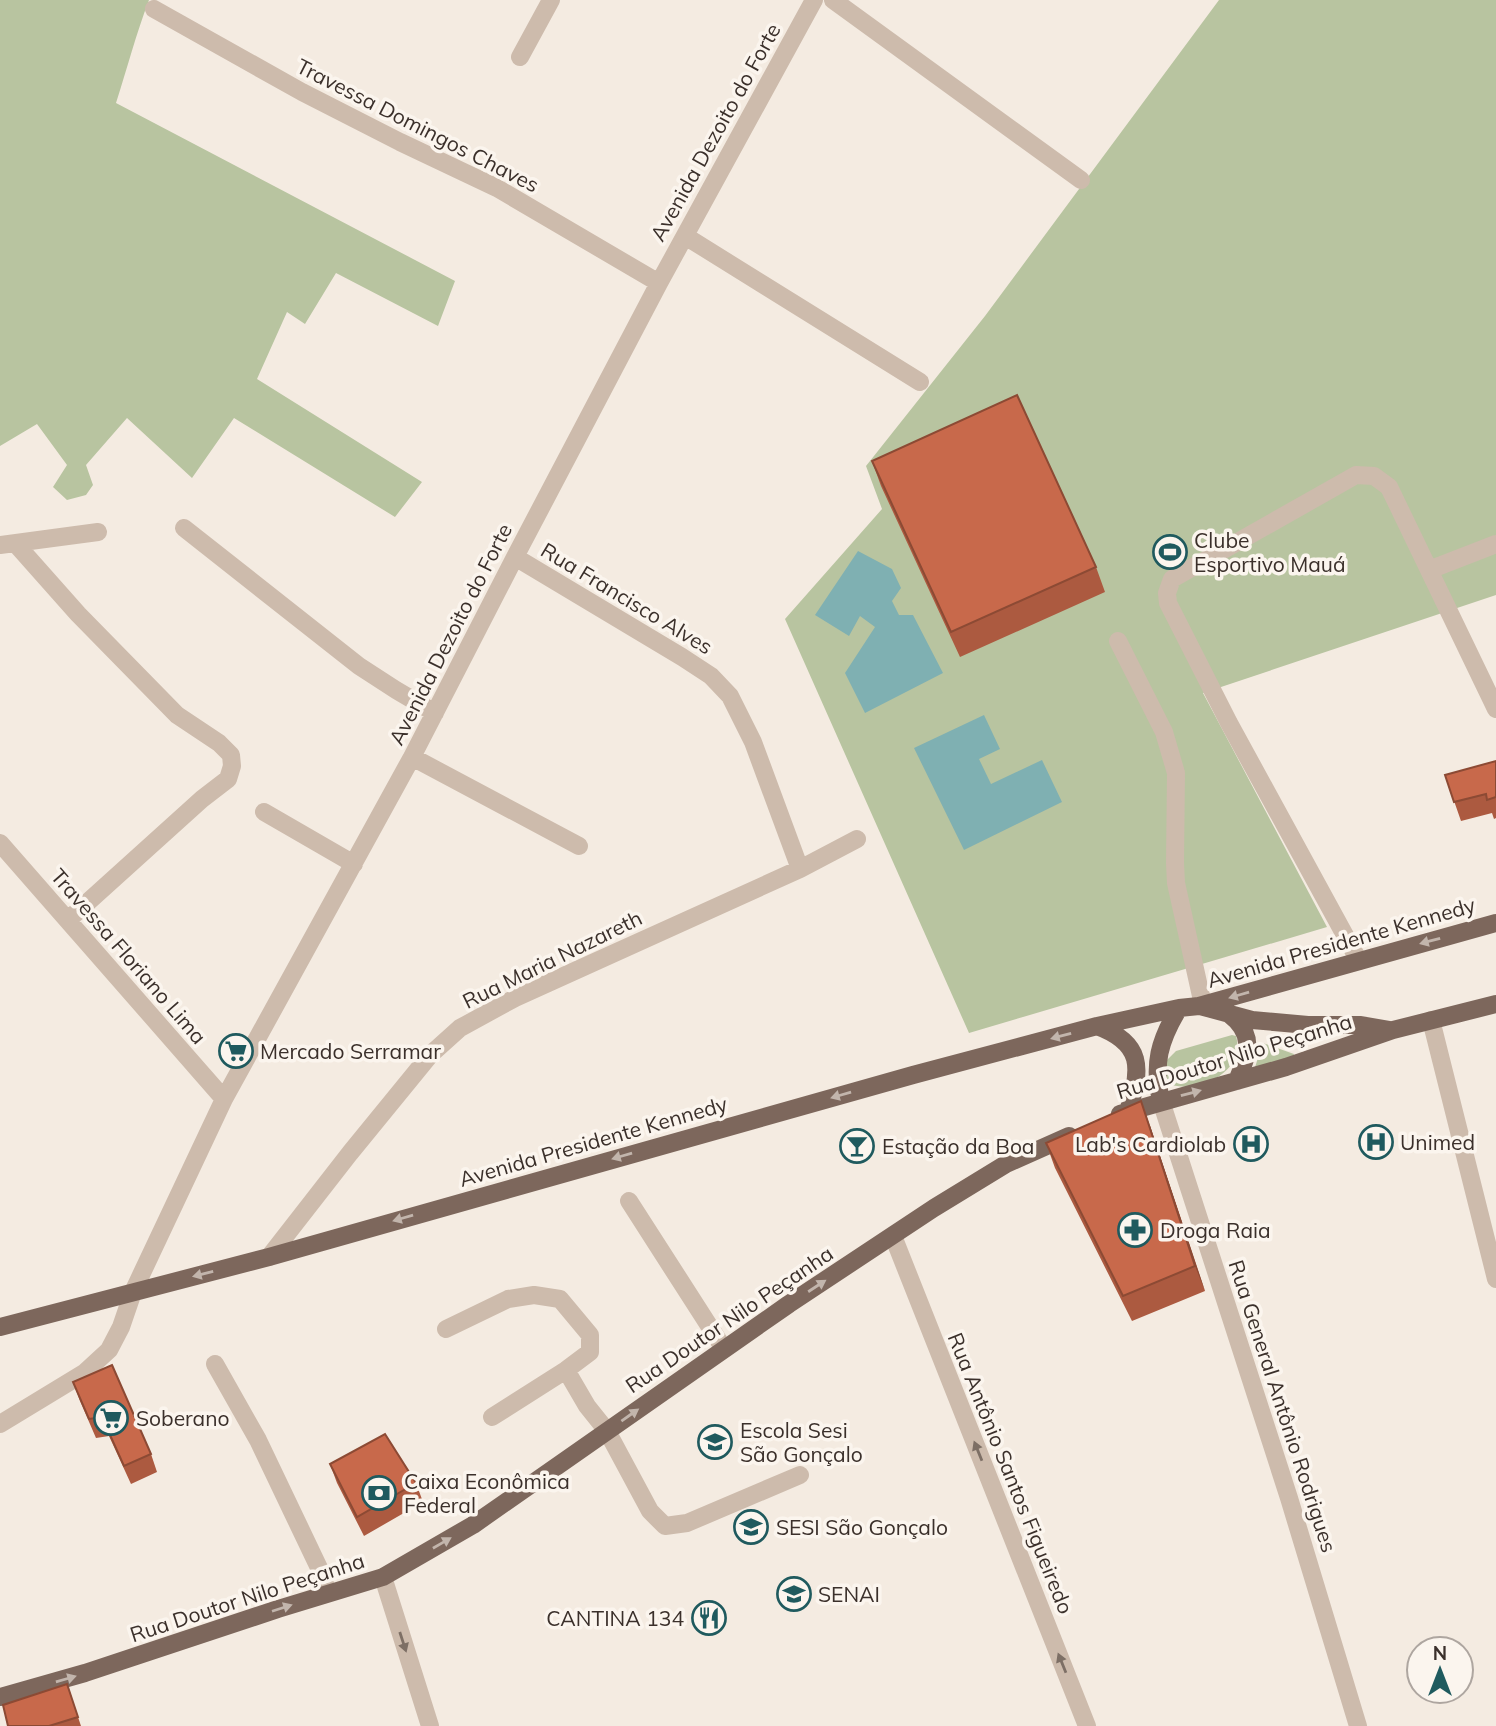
<svg xmlns="http://www.w3.org/2000/svg" width="1496" height="1726" viewBox="0 0 1496 1726" font-family="Mulish,sans-serif">
  <style>
    .green { fill: #b8c4a0 }
    .water { fill: #7fb0b2 }
    .lines { fill: none; stroke-linecap: round; stroke-linejoin: round }
    .minor { stroke: #cdbbac; stroke-width: 18 }
    .major { stroke: #7d675c; stroke-width: 18 }
    .wall { fill: #ac5a40 }
    .shaded-wall { fill: #8c4a34 }
    .building { fill: #c8694b; stroke: #8c4a34; stroke-width: 2 }
    .oneway { fill: #c2b5ac }
    .oneway2 { fill: #7d6f65 }
    .labels { text-anchor: middle; dominant-baseline: central; stroke-width: 7; stroke-linejoin: round; paint-order: stroke }
    .street-label { font-size: 21px; fill: #3b302b; stroke: #fbf5ee }
    .poi-label { font-size: 21px; fill: #3b302b; stroke: #fbf5ee; text-anchor: start }
  </style>
  <rect width="100%" height="100%" fill="#f4ebe1"/>
  <path class="green" d="M 0,0 L 149,0 C 136,34 127,69 116,103 L 455,281 L 438,326 L 336,273 L 305,324 L 287,312 L 257,379 L 422,482 L 395,517 L 234,418 L 192,478 L 127,418 L 86,465 L 93,485 L 86,495 L 67,500 L 53,487 L 67,465 L 37,424 L 0,446 Z
    M 1219,0 L 1496,0 L 1496,595 L 1203,693 L 1327,927 L 969,1033 L 785,619 L 882,509 L 866,466 L 985,316 Z
    M 1232,1035 L 1236,1036 C 1247,1074 1192,1097 1164,1082 L 1164,1063 L 1176,1051 Z
    M 1263,1043 L 1294,1054 L 1293,1057 L 1255,1067 C 1258,1060 1259,1049 1263,1043 Z"/>
  <path class="water" d="M 858,551 L 892,569 L 901,588 L 892,601 L 899,615 L 913,615 L 943,673 L 865,713 L 845,673 L 875,627 L 860,616 L 849,636 L 815,615 Z
    M 984,715 L 1000,749 L 979,759 L 991,784 L 1042,760 L 1062,802 L 964,850 L 914,748 Z"/>
  <g class="lines">
    <path class="minor" d="M 833,0 L 1081,180
      M 154,9 L 302,92 L 400,142 L 497,188 L 659,283
      M 520,57 L 551,0
      M 685,236 L 920,382
      M 184,528 L 359,666 L 396,690 L 435,713
      M 15,543 L 78,614 L 177,715 L 219,743 L 231,755 L 232,766 L 228,779 L 202,799 L 68,920
      M 0,545 L 98,532
      M 515,557 L 682,657 L 711,676 L 730,696 L 753,742 L 800,869
      M 1429,570 L 1496,544
      M 1118,641 L 1164,732 L 1176,773 L 1175,863 L 1176,883 L 1203,1005
      M 412,757 L 579,846
      M 264,812 L 354,864
      M 0,843 L 224,1099
      M 1359,961 L 1229,723 L 1168,603 L 1167,593 L 1172,579 L 1356,475 L 1374,476 L 1389,487 L 1496,709
      M 1431,1020 L 1496,1279
      M 1161,1101 L 1289,1498 L 1358,1726
      M 629,1201 L 724,1349
      M 893,1236 L 1087,1726
      M 269,1257 L 350,1153 L 430,1055 L 460,1028 L 515,998 L 800,869 L 857,839
      M 446,1329 L 508,1299 L 534,1295 L 560,1299 L 590,1335 L 590,1352 L 566,1370 L 492,1417
      M 215,1364 L 258,1440 L 320,1570 L 328,1593
      M 566,1370 L 587,1406 L 607,1431 L 650,1511 L 665,1526 L 687,1523 L 800,1475
      M 0,1424 L 84,1373 L 109,1350 L 121,1327 L 133,1292 L 224,1099 L 412,757 L 515,557 L 659,283 L 814,0
      M 383,1577 L 430,1726"/>
    <path class="major" d="M 1200,1006 L 1252,1020 L 1308,1025 L 1361,1025 L 1390,1030
      M 1229,1014 C 1256,1035 1248,1053 1237,1081
      M 1097,1026 C 1143,1043 1142,1068 1128,1111
      M 1161,1101 C 1153,1064 1159,1041 1179,1008
      M 1120,1114 L 1286,1067 L 1393,1030 L 1496,1004
      M 0,1327 L 269,1257 L 913,1075 L 1097,1026 L 1179,1008 L 1199,1006 L 1496,923
      M 0,1697 L 85,1673 L 278,1609 L 383,1577 L 473,1525 L 789,1304 L 934,1208 L 1006,1164 L 1069,1136"/>
  </g>
  <path class="wall" d="M 872,461 L 1096,567 L 1105,592 L 960,657 L 881,486 Z
    M 1496,761 L 1496,818 L 1494,819 L 1492,813 L 1461,821 L 1445,775 Z
    M 1150,1126 L 1205,1291 L 1132,1321 L 1055,1168 L 1046,1143 Z
    M 73,1382 L 151,1454 L 157,1472 L 131,1484 L 109,1436 L 96,1438 L 80,1401 Z
    M 330,1464 L 416,1483 L 423,1502 L 364,1536 L 337,1483 Z
    M 67,1684 L 81,1726 L 8,1726 Z"/>
  <path class="shaded-wall" d="M 1141,1101 L 1150,1126 L 1205,1291 L 1195,1266 Z"/>
  <path class="building" d="M 1017,395 L 1096,567 L 951,632 L 872,461 Z
    M 1496,761 L 1496,797 L 1487,800 L 1486,794 L 1454,802 L 1445,775 Z
    M 1141,1101 L 1195,1266 L 1123,1296 L 1046,1143 Z
    M 112,1365 L 151,1454 L 124,1466 L 102,1417 L 89,1419 L 73,1382 Z
    M 385,1434 L 416,1483 L 357,1517 L 330,1464 Z
    M 67,1684 L 78,1717 L 49,1726 L 8,1726 L 3,1705 Z"/>
  <defs><path id="oneway-solid" d="M-6-.8H1V-3.2L6.5 0L1 3.2V.8H-6Z" transform="scale(1.75)"/></defs>
  <g class="oneway">
    <use href="#oneway-solid" transform="translate(1430 941) rotate(165)"/>
    <use href="#oneway-solid" transform="translate(1239 995) rotate(164)"/>
    <use href="#oneway-solid" transform="translate(1061 1036) rotate(165)"/>
    <use href="#oneway-solid" transform="translate(1191 1093) rotate(-15)"/>
    <use href="#oneway-solid" transform="translate(841 1095) rotate(164)"/>
    <use href="#oneway-solid" transform="translate(622 1156) rotate(164)"/>
    <use href="#oneway-solid" transform="translate(403 1218) rotate(164)"/>
    <use href="#oneway-solid" transform="translate(203 1274) rotate(166)"/>
    <use href="#oneway-solid" transform="translate(817 1286) rotate(-33)"/>
    <use href="#oneway-solid" transform="translate(630 1415) rotate(-35)"/>
    <use href="#oneway-solid" transform="translate(442 1543) rotate(-30)"/>
    <use href="#oneway-solid" transform="translate(282 1608) rotate(-18)"/>
    <use href="#oneway-solid" transform="translate(66 1679) rotate(-16)"/>
  </g>
  <g class="oneway2">
    <use href="#oneway-solid" transform="translate(978 1451) rotate(-112)"/>
    <use href="#oneway-solid" transform="translate(403 1642) rotate(72)"/>
    <use href="#oneway-solid" transform="translate(1062 1663) rotate(-112)"/>
  </g>
  <defs>
    <g id="stadium-ring" transform="scale(1.75)"><circle r="9.5" fill="#fbf5ee" stroke="#1f5a5e" stroke-width="1.5"/><path d="M0-5a6.5 5 0 1 0 0 10a6.5 5 0 1 0 0-10ZM-3.5-1.8h7v3.6h-7Z" fill="#1f5a5e"/></g>
    <g id="supermarket-ring" transform="scale(1.75)"><circle r="9.5" fill="#fbf5ee" stroke="#1f5a5e" stroke-width="1.5"/><path d="M-6-5.5h2.5l.6 2H6L4.5 2H-2.5L-4.4-4H-6ZM-1.5 3.2a1.3 1.3 0 1 0 .1 0ZM3 3.2a1.3 1.3 0 1 0 .1 0Z" fill="#1f5a5e"/></g>
    <g id="hospital-ring" transform="scale(1.75)"><circle r="9.5" fill="#fbf5ee" stroke="#1f5a5e" stroke-width="1.5"/><path d="M-5-5h3v3.5h4V-5h3V5h-3V1.5h-4V5h-3Z" fill="#1f5a5e"/></g>
    <g id="bar-ring" transform="scale(1.75)"><circle r="9.5" fill="#fbf5ee" stroke="#1f5a5e" stroke-width="1.5"/><path d="M-6-5H6L.8 .8V4.5H3.5V6h-7V4.5H-.8V.8Z" fill="#1f5a5e"/></g>
    <g id="pharmacy-ring" transform="scale(1.75)"><circle r="9.5" fill="#fbf5ee" stroke="#1f5a5e" stroke-width="1.5"/><path d="M-2-6h4v4h4v4h-4v4h-4v-4h-4v-4h4Z" fill="#1f5a5e"/></g>
    <g id="school-ring" transform="scale(1.75)"><circle r="9.5" fill="#fbf5ee" stroke="#1f5a5e" stroke-width="1.5"/><path d="M0-5L7-2L0 1L-7-2ZM-4 1L0 2.5L4 1V4Q0 6-4 4Z" fill="#1f5a5e"/></g>
    <g id="bank-ring" transform="scale(1.75)"><circle r="9.5" fill="#fbf5ee" stroke="#1f5a5e" stroke-width="1.5"/><path d="M-6-4H6V4H-6ZM0-2.3a2.3 2.3 0 1 0 0 4.6a2.3 2.3 0 1 0 0-4.6Z" fill="#1f5a5e"/></g>
    <g id="university-ring" transform="scale(1.75)"><circle r="9.5" fill="#fbf5ee" stroke="#1f5a5e" stroke-width="1.5"/><path d="M0-5L7-2L0 1L-7-2ZM-4 1L0 2.5L4 1V4Q0 6-4 4Z" fill="#1f5a5e"/></g>
    <g id="restaurant-ring" transform="scale(1.75)"><circle r="9.5" fill="#fbf5ee" stroke="#1f5a5e" stroke-width="1.5"/><path d="M-5-6h1v4h1v-4h1v4h1v-4h1v5L-1.5 .5V6h-2V.5L-5-1ZM5-6V6H3V1.5H1.5Q1.5-4 5-6Z" fill="#1f5a5e"/></g>
  </defs>
  <g fill-rule="evenodd">
    <use href="#stadium-ring" x="1170" y="552"/>
    <use href="#supermarket-ring" x="236" y="1051"/>
    <use href="#hospital-ring" x="1376" y="1142"/>
    <use href="#hospital-ring" x="1251" y="1144"/>
    <use href="#bar-ring" x="857" y="1146"/>
    <use href="#pharmacy-ring" x="1135" y="1230"/>
    <use href="#supermarket-ring" x="111" y="1418"/>
    <use href="#school-ring" x="715" y="1442"/>
    <use href="#bank-ring" x="379" y="1493"/>
    <use href="#school-ring" x="751" y="1527"/>
    <use href="#university-ring" x="794" y="1594"/>
    <use href="#restaurant-ring" x="709" y="1618"/>
  </g>
  <g class="labels">
    <g class="street-label">
      <text transform="translate(418 125) rotate(27)">Travessa Domingos Chaves</text>
      <text transform="translate(715 132) rotate(-61)">Avenida Dezoito do Forte</text>
      <text transform="translate(627 598) rotate(31)">Rua Francisco Alves</text>
      <text transform="translate(450 634) rotate(-63)">Avenida Dezoito do Forte</text>
      <text transform="translate(1341 942) rotate(-16)">Avenida Presidente Kennedy</text>
      <text transform="translate(129 956) rotate(49)">Travessa Floriano Lima</text>
      <text transform="translate(552 959) rotate(-26)">Rua Maria Nazareth</text>
      <text transform="translate(1234 1056) rotate(-17)">Rua Doutor Nilo Peçanha</text>
      <text transform="translate(593 1141) rotate(-16)">Avenida Presidente Kennedy</text>
      <text transform="translate(729 1319) rotate(-34)">Rua Doutor Nilo Peçanha</text>
      <text transform="translate(1283 1406) rotate(72)">Rua General Antônio Rodrigues</text>
      <text transform="translate(1011 1473) rotate(68)">Rua Antônio Santos Figueiredo</text>
      <text transform="translate(247 1597) rotate(-18)">Rua Doutor Nilo Peçanha</text>
    </g>
    <g class="poi-label">
      <text x="1194" y="540">Clube<tspan x="1194" dy="24">Esportivo Mauá</tspan></text>
      <text x="260" y="1051">Mercado Serramar</text>
      <text x="1400" y="1142">Unimed</text>
      <text x="1226" y="1144" text-anchor="end">Lab's Cardiolab</text>
      <text x="882" y="1146">Estação da Boa</text>
      <text x="1160" y="1230">Droga Raia</text>
      <text x="136" y="1418">Soberano</text>
      <text x="740" y="1430">Escola Sesi<tspan x="740" dy="24">São Gonçalo</tspan></text>
      <text x="404" y="1481">Caixa Econômica<tspan x="404" dy="24">Federal</tspan></text>
      <text x="776" y="1527">SESI São Gonçalo</text>
      <text x="818" y="1594">SENAI</text>
      <text x="684" y="1618" text-anchor="end">CANTINA 134</text>
    </g>
  </g>
  <g transform="translate(1440 1670)"><circle r="33" fill="#fbf5ee" stroke="#aea6a0" stroke-width="2"/>
  <path d="M0-5L12 26L0 18L-12 26Z" fill="#1f5a5e"/>
  <text y="-10" font-size="19" font-weight="bold" text-anchor="middle" fill="#3b302b">N</text>
  </g>
</svg>
